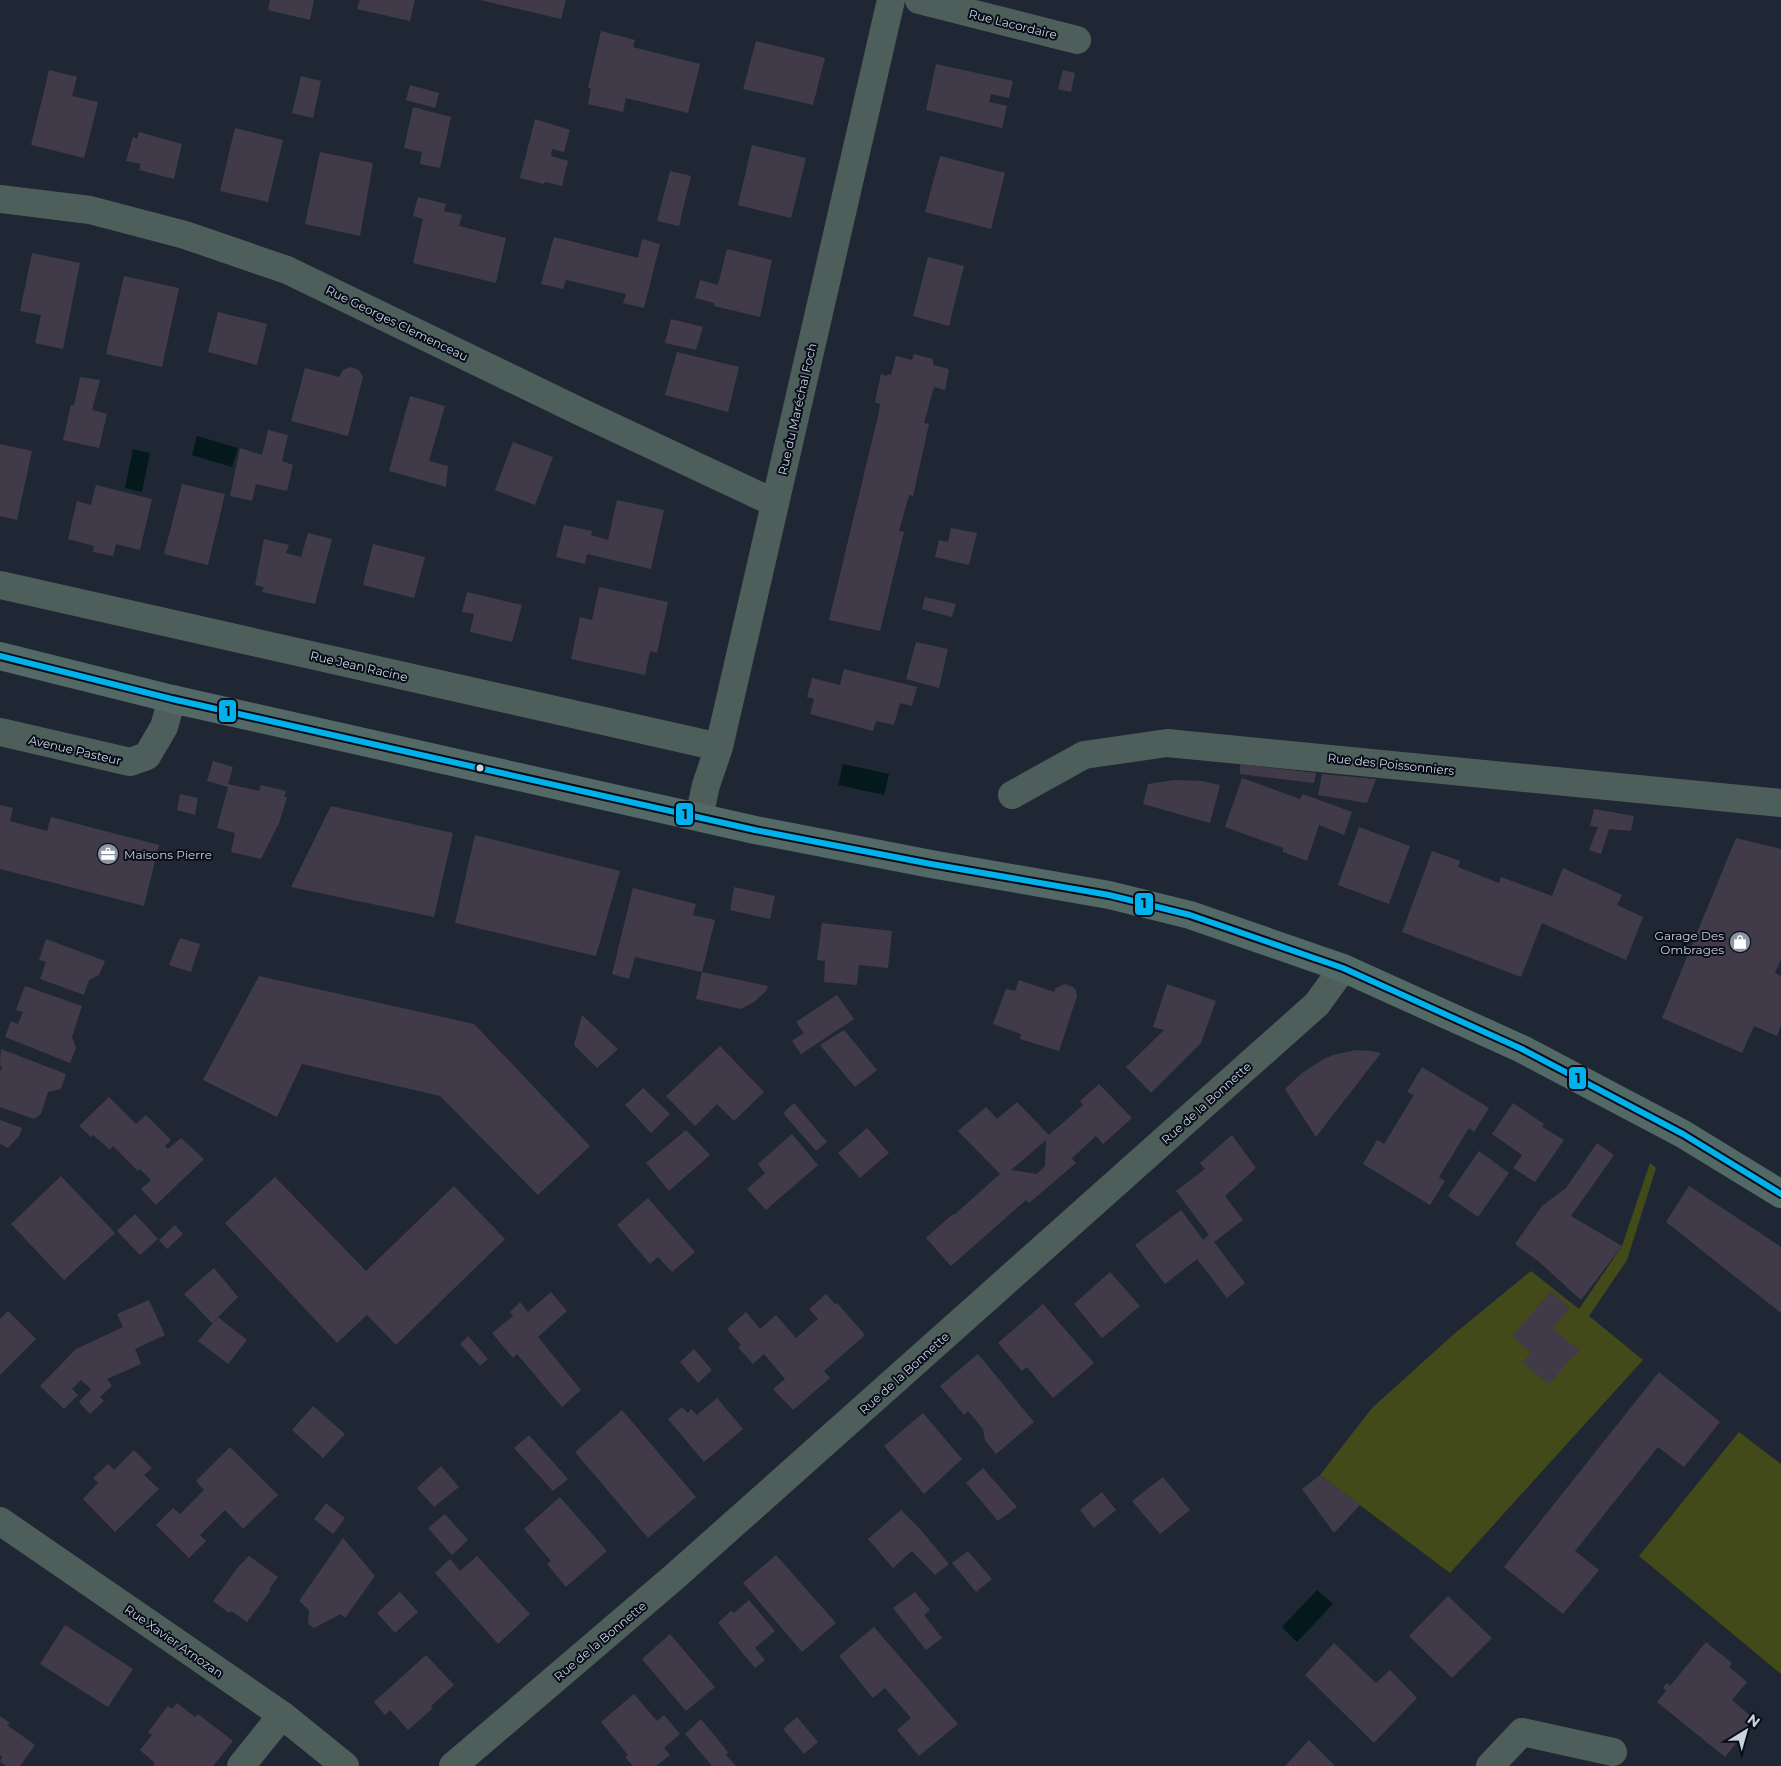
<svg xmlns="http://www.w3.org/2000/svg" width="1781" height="1766" viewBox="0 0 1781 1766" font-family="Montserrat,sans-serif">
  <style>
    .green { fill: #424a19 }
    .water { fill: #03191c }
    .building { fill: #413b49; fill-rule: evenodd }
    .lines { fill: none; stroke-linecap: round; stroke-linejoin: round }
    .minor { stroke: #4e5f5b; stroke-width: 28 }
    .primary { stroke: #536966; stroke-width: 28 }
    .bus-1-casing { stroke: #080d18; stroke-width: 10 }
    .bus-1 { stroke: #00b1eb; stroke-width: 6 }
    .bus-dot { fill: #cad2e2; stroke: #080d18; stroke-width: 2 }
    .labels { text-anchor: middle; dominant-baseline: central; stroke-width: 4; stroke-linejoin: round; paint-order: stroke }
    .street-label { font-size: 12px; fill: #cad2e2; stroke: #080d18 }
    .poi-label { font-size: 12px; fill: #cad2e2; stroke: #080d18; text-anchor: start }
    .line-badge { stroke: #080d18; stroke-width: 2 }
    .pale-badge-label { font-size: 14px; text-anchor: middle; font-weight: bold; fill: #111 }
  </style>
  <rect width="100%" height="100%" fill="#202734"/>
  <path class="green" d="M 1650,1163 L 1656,1168 L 1627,1260 L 1589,1316 L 1643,1360 L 1450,1573 L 1320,1475 L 1372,1408 L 1454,1334 L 1531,1271 L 1579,1309 L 1622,1246 Z
    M 1739,1432 L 1781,1464 L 1781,1674 L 1639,1556 Z"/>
  <path class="water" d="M 197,436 L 238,448 L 232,467 L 192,455 Z
    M 133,449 L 150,453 L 142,492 L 125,488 Z
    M 843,764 L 889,774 L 884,795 L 838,785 Z
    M 1317,1590 L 1333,1604 L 1297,1642 L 1282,1627 Z"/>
  <path class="building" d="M 270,0 L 314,0 L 310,20 L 268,10 Z
    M 360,0 L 415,0 L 410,21 L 357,9 Z
    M 480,0 L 566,0 L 561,19 Z
    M 601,31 L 635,40 L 633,47 L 700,64 L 688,113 L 626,98 L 623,112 L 588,104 L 591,88 L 588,88 Z
    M 756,41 L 825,58 L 813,105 L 743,89 Z
    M 936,64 L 1013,81 L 1009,98 L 991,94 L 989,102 L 1007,106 L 1002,128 L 926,110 Z
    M 49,70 L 77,77 L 72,96 L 98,102 L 84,158 L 31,145 Z
    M 1063,70 L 1075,73 L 1071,92 L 1058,89 Z
    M 301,76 L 321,81 L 313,118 L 292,113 Z
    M 410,85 L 439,93 L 435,108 L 406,100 Z
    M 413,107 L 451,117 L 440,168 L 420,164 L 422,152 L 404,148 Z
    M 535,119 L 570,130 L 564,152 L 552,149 L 551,156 L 568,161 L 562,186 L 545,182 L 544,184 L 520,178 Z
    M 235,128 L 283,140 L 268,202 L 220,191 Z
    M 139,132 L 182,144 L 174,179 L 139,170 L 141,164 L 126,161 L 133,137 L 137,139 Z
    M 752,145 L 806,158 L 791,218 L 738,205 Z
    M 320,152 L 373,163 L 360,236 L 305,224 Z
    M 940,156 L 1005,173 L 991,229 L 925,212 Z
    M 670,171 L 691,176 L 679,226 L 657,221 Z
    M 418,197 L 446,204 L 444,211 L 462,215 L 459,226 L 506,238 L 496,283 L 413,263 L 423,219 L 413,216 Z
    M 554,237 L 638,258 L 642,239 L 660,244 L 644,308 L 623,303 L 626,294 L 566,280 L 563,289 L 541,284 Z
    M 727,249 L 772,260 L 760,317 L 714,306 L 714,303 L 695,298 L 700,280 L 718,285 Z
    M 32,253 L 80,263 L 63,349 L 35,343 L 41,315 L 20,311 Z
    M 928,257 L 964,266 L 949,326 L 913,316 Z
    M 124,276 L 179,288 L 162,367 L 106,354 Z
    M 218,312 L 267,324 L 257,365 L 208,352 Z
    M 671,319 L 703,327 L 696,350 L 665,343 Z
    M 677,352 L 739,367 L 728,412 L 665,395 Z
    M 914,354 L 933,359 L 933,365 L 949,369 L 945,390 L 934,387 L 924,423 L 929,424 L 913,496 L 909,495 L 899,531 L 904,532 L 880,631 L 829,620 L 879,412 L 880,404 L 875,402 L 881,374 L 887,376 L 888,374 L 891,375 L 896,356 L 912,360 Z
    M 351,367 L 359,370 L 363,377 L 348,436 L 291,421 L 305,368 L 339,377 L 343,370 Z
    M 80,377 L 100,380 L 92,410 L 107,414 L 99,448 L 63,440 L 71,405 L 74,405 Z
    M 410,396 L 445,406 L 429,461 L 448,466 L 446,487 L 389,471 Z
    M 268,430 L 288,435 L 282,461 L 293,465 L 287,491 L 256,484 L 252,501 L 230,496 L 240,448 L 262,455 Z
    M 513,442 L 553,457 L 535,505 L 495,490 Z
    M 0,444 L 32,451 L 17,520 L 0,516 Z
    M 182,484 L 225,494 L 208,565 L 164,554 Z
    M 96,485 L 152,499 L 140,550 L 116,544 L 113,556 L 93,552 L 94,546 L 68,539 L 77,501 L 91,505 Z
    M 617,500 L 664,510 L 651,569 L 587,554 L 585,564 L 556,557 L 564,525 L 592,531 L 591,535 L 608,540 Z
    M 951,528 L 977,533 L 969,565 L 935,557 L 939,540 L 948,542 Z
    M 308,533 L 332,539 L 315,604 L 262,592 L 264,587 L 255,585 L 264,539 L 289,545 L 286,553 L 301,557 Z
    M 373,544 L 425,557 L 414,598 L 363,585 Z
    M 599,587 L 668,602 L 657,653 L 650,651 L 645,675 L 571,659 L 580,617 L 592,620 Z
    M 467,592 L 522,605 L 512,642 L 470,632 L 474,614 L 462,612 Z
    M 925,597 L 956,604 L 952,617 L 922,609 Z
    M 916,642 L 948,649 L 939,688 L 906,679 Z
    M 844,669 L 917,687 L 912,706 L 900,703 L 894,725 L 876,721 L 873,731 L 810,714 L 814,699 L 807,697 L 812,678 L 840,685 Z
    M 213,761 L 233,767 L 228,784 L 259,791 L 261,785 L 286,791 L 284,797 L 287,797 L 279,823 L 261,859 L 231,852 L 235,833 L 217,828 L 228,787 L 207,781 Z
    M 1240,764 L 1316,773 L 1314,783 L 1240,774 Z
    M 1322,774 L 1376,779 L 1367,803 L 1318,795 Z
    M 1242,778 L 1300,799 L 1303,794 L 1352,812 L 1344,835 L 1319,825 L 1307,861 L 1283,852 L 1283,848 L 1225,827 Z
    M 1174,780 L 1202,781 L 1220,785 L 1210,823 L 1143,804 L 1148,784 Z
    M 180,794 L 198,798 L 195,815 L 177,810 Z
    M 0,805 L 13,808 L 10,821 L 47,831 L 51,817 L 159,845 L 144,906 L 0,869 Z
    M 331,806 L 453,833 L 434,917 L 291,887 Z
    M 1594,809 L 1634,816 L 1631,831 L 1609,829 L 1601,854 L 1589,850 L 1598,827 L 1590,826 Z
    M 1359,827 L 1410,846 L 1389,904 L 1338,885 Z
    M 475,835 L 620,871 L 596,956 L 455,923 Z
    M 1736,838 L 1781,849 L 1781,959 L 1775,973 L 1781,976 L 1781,1025 L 1777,1036 L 1754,1026 L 1742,1053 L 1662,1018 Z
    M 1432,851 L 1460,861 L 1458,867 L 1499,883 L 1501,877 L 1552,896 L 1563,868 L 1622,895 L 1617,905 L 1643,917 L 1626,960 L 1542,923 L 1521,977 L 1402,932 Z
    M 734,887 L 775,896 L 770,919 L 730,910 Z
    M 633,888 L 696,904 L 693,915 L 715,920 L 702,972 L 635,957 L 629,979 L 612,974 Z
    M 822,923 L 892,931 L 888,968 L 859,965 L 857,985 L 824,982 L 825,961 L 817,960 Z
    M 180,938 L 200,944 L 191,972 L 169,965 Z
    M 46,939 L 105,961 L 99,975 L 89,980 L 84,995 L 40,979 L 46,962 L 39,960 Z
    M 702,972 L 768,986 L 766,991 L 754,1002 L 741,1009 L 696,999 Z
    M 259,976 L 474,1024 L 590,1146 L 538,1195 L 440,1096 L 302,1064 L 277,1117 L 203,1080 Z
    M 1019,980 L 1054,992 L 1056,988 L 1065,984 L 1073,987 L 1076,990 L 1077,996 L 1059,1051 L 1020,1039 L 1021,1034 L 993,1024 L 1006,989 L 1015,991 Z
    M 1167,984 L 1216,1001 L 1201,1043 L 1151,1093 L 1126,1067 L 1164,1030 L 1153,1027 Z
    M 25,986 L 82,1006 L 72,1037 L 76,1048 L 70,1063 L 5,1037 L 11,1021 L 18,1024 L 23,1012 L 16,1010 Z
    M 837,995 L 854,1019 L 801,1054 L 792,1041 L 804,1033 L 796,1022 Z
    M 582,1015 L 618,1049 L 597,1068 L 574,1045 Z
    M 844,1030 L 877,1070 L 855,1087 L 820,1045 Z
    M 720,1046 L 764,1092 L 734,1121 L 717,1104 L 695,1126 L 666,1096 Z
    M 1,1049 L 66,1074 L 61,1089 L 48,1092 L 41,1114 L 34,1119 L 0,1107 L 0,1072 L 2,1066 L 0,1066 Z
    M 1356,1050 L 1371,1051 L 1381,1053 L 1316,1137 L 1285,1089 L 1302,1073 L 1322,1060 L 1333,1055 Z
    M 1422,1067 L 1489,1108 L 1474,1132 L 1469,1128 L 1439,1177 L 1445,1181 L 1430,1205 L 1363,1164 L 1377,1140 L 1384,1144 L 1414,1095 L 1407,1092 Z
    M 1099,1084 L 1132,1118 L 1103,1144 L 1096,1136 L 1072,1158 L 1067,1153 L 1076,1163 L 1029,1203 L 1026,1200 L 951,1266 L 926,1238 L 953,1214 L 954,1215 L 1000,1174 L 958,1131 L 986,1107 L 997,1119 L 1017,1102 L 1049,1135 L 1083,1105 L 1080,1101 ZM 1046,1140 L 1045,1166 L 1037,1174 L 1011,1170 Z
    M 643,1088 L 670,1114 L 651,1133 L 625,1105 Z
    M 109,1097 L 136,1124 L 146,1115 L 171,1140 L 165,1146 L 168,1149 L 181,1138 L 204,1159 L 156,1205 L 141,1189 L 151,1180 L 140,1169 L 138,1171 L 113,1146 L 110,1150 L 93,1135 L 91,1137 L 79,1126 Z
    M 794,1103 L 827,1142 L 816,1151 L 783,1113 Z
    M 1513,1103 L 1544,1124 L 1542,1127 L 1564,1140 L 1535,1182 L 1513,1168 L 1522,1155 L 1492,1134 Z
    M 0,1120 L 22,1128 L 19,1136 L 8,1148 L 0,1144 Z
    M 867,1128 L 889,1153 L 860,1178 L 838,1153 Z
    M 686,1130 L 710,1155 L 669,1191 L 646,1163 Z
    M 792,1134 L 818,1165 L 766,1210 L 747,1189 L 765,1173 L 758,1164 Z
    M 1232,1135 L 1256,1168 L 1225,1196 L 1243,1220 L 1214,1242 L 1245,1283 L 1227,1298 L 1197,1259 L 1165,1284 L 1135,1245 L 1181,1210 L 1203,1240 L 1209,1235 L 1176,1191 L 1205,1169 L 1200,1163 Z
    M 1597,1143 L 1614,1155 L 1571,1216 L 1622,1246 L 1581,1300 L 1538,1261 L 1515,1244 L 1542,1206 L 1566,1188 Z
    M 1479,1151 L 1509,1173 L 1478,1217 L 1448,1196 Z
    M 61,1176 L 115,1233 L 64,1280 L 11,1224 Z
    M 275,1177 L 366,1271 L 454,1186 L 505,1239 L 396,1345 L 367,1315 L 337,1343 L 225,1223 Z
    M 1689,1186 L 1781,1247 L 1781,1313 L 1666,1222 Z
    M 648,1198 L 695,1252 L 672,1272 L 658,1257 L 650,1264 L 617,1225 Z
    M 135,1214 L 158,1239 L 140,1255 L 117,1231 Z
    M 175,1225 L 183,1234 L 167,1249 L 159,1240 Z
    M 214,1268 L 238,1297 L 212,1323 L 184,1294 Z
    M 1110,1272 L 1140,1306 L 1102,1338 L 1074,1304 Z
    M 1551,1291 L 1570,1308 L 1553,1328 L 1579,1350 L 1549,1384 L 1522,1362 L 1531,1353 L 1512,1336 Z
    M 551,1292 L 567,1311 L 538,1337 L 581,1390 L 562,1407 L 517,1354 L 513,1358 L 492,1333 L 513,1316 L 510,1312 L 520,1302 L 528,1312 Z
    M 826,1294 L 835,1304 L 837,1303 L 865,1335 L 824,1371 L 830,1378 L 793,1410 L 773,1389 L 785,1379 L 764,1354 L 753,1364 L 738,1347 L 741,1345 L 727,1329 L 746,1312 L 760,1329 L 776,1315 L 796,1338 L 818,1319 L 809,1309 Z
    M 149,1300 L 165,1335 L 135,1349 L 141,1364 L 107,1379 L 112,1386 L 100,1397 L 104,1401 L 90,1414 L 79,1402 L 91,1389 L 81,1380 L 72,1389 L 78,1395 L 64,1409 L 40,1386 L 76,1349 L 123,1327 L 117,1314 Z
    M 1043,1304 L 1094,1363 L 1053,1398 L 1027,1367 L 1022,1371 L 998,1343 Z
    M 8,1311 L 36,1339 L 0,1375 L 0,1319 Z
    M 218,1317 L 247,1340 L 228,1364 L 198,1341 Z
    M 468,1336 L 488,1359 L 480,1366 L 460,1344 Z
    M 694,1349 L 712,1370 L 698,1383 L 680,1362 Z
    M 978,1354 L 1034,1422 L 996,1454 L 985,1440 L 983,1429 L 968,1411 L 964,1415 L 940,1386 Z
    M 1659,1372 L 1720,1422 L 1684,1467 L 1658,1447 L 1575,1551 L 1599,1570 L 1563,1614 L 1504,1567 Z
    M 717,1398 L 743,1429 L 704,1462 L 668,1419 L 682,1407 L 688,1413 L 691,1409 L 697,1415 Z
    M 313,1406 L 345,1434 L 323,1458 L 292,1430 Z
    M 622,1410 L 696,1497 L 648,1538 L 575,1452 Z
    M 923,1413 L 962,1459 L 924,1494 L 884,1446 Z
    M 529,1435 L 568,1479 L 553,1491 L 514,1448 Z
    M 230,1447 L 278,1495 L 243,1529 L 225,1510 L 200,1535 L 206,1541 L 189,1558 L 156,1525 L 173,1508 L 180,1514 L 204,1490 L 196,1481 Z
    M 134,1450 L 152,1468 L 144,1475 L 159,1489 L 115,1532 L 83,1499 L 98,1483 L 93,1478 L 108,1464 L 114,1470 Z
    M 441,1466 L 459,1487 L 434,1507 L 417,1488 Z
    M 983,1468 L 1017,1507 L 998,1521 L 966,1483 Z
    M 1320,1475 L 1360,1505 L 1334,1533 L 1302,1489 Z
    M 1163,1477 L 1190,1510 L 1160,1534 L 1132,1501 Z
    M 1102,1492 L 1116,1510 L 1094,1528 L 1080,1510 Z
    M 560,1497 L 607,1551 L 566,1587 L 547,1564 L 551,1561 L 524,1529 Z
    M 326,1503 L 345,1518 L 333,1534 L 314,1519 Z
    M 901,1510 L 921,1530 L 949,1564 L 935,1575 L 912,1551 L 893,1568 L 868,1539 Z
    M 445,1514 L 468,1540 L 452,1555 L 428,1528 Z
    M 343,1538 L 375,1576 L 345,1618 L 341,1614 L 314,1628 L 308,1624 L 309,1610 L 299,1601 Z
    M 968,1551 L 992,1579 L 976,1592 L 952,1563 Z
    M 776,1555 L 836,1623 L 802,1652 L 743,1583 Z
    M 249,1556 L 278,1577 L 269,1589 L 271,1590 L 247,1622 L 231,1611 L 229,1613 L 213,1601 L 239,1566 Z
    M 477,1556 L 530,1614 L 498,1644 L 435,1573 L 450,1559 L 460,1571 Z
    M 400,1592 L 418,1612 L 395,1633 L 377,1613 Z
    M 915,1592 L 930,1610 L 924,1615 L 942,1638 L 926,1650 L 893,1608 Z
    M 1448,1596 L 1492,1638 L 1452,1678 L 1409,1636 Z
    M 749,1600 L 775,1631 L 755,1648 L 765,1660 L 755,1668 L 718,1623 L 731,1611 L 734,1613 Z
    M 65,1625 L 133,1669 L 108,1707 L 40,1664 Z
    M 874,1627 L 958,1724 L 919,1756 L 897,1730 L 911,1718 L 885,1688 L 873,1698 L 839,1656 Z
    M 670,1634 L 715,1687 L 686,1711 L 642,1659 Z
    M 1706,1642 L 1732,1663 L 1729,1667 L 1747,1682 L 1732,1700 L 1755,1720 L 1725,1757 L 1657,1702 L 1666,1691 L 1663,1688 L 1667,1683 L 1670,1686 Z
    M 1334,1643 L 1376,1683 L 1390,1670 L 1417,1698 L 1374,1743 L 1305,1675 Z
    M 426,1655 L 454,1685 L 431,1706 L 433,1708 L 408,1730 L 390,1710 L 385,1715 L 374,1702 Z
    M 634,1694 L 657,1721 L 664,1715 L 680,1734 L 664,1748 L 670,1755 L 656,1766 L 633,1766 L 625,1757 L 628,1755 L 601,1722 Z
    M 177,1703 L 195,1717 L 198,1714 L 233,1741 L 213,1766 L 153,1766 L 155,1763 L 140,1750 L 152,1735 L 148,1732 L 168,1706 L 172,1709 Z
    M 0,1716 L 10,1723 L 7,1725 L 35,1745 L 20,1766 L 6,1766 L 0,1762 L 2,1757 L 0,1755 Z
    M 797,1717 L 818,1742 L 804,1754 L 783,1729 Z
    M 701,1719 L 728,1752 L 726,1755 L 736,1766 L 712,1766 L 685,1734 Z
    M 1309,1740 L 1335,1766 L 1285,1766 Z"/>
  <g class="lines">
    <path class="minor" d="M 919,0 L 1077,40
      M 0,199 L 90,210 L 185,235 L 287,270 L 585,414 L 775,503
      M 0,585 L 719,747
      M 0,732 L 130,762 L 147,756 L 164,727 L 172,699
      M 1012,795 L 1084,755 L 1167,743 L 1781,803
      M 699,817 L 706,785 L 719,747 L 891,0
      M 0,1521 L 282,1715 L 345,1766
      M 241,1766 L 282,1715
      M 453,1766 L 673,1578 L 1317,1004 L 1343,968
      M 1490,1766 L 1522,1732 L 1613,1752"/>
    <path class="primary" d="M 0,656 L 172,699 L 755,830 L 931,864 L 1109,895 L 1190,915 L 1343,968 L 1522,1049 L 1683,1134 L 1781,1194"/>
    <g class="bus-1-casing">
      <path id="bus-1" d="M 0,656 L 172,699 L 755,830 L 931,864 L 1109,895 L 1190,915 L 1343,968 L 1522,1049 L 1683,1134 L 1781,1194"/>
    </g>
    <use href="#bus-1" class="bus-1"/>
  </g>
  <defs>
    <g id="office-disc" transform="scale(1.125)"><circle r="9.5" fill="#8e96a5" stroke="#080d18"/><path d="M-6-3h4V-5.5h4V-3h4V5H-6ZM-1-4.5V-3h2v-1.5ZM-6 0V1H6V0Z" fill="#fff"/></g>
    <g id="shop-disc" transform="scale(1.125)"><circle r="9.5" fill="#8e96a5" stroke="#080d18"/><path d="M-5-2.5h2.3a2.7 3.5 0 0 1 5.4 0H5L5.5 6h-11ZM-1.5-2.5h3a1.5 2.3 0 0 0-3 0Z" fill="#fff"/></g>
  </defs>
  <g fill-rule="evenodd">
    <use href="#office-disc" x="108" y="854"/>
    <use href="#shop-disc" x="1740" y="942"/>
  </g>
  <circle class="bus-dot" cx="480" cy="768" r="4.5"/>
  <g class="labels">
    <g class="street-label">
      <text transform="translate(1013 24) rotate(14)">Rue Lacordaire</text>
      <text transform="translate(397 323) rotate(26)">Rue Georges Clemenceau</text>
      <text transform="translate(797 409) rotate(-77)">Rue du Maréchal Foch</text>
      <text transform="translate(359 666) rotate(13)">Rue Jean Racine</text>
      <text transform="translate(75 750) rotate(13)">Avenue Pasteur</text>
      <text transform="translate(1391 764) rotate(6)">Rue des Poissonniers</text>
      <text transform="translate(1206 1103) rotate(-42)">Rue de la Bonnette</text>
      <text transform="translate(904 1373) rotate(-42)">Rue de la Bonnette</text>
      <text transform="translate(174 1641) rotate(35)">Rue Xavier Arnozan</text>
      <text transform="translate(600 1641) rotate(-40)">Rue de la Bonnette</text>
    </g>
    <g class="poi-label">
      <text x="124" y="854">Maisons Pierre</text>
      <text x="1724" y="935" text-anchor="end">Garage Des<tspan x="1724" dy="14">Ombrages</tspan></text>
    </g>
  </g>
  <g class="line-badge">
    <rect x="218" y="699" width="19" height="24" rx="5" fill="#00b1eb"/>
    <rect x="675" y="802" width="19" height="24" rx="5" fill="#00b1eb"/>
    <rect x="1134" y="892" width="20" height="24" rx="5" fill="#00b1eb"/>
    <rect x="1568" y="1066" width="19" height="24" rx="5" fill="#00b1eb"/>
  </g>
  <g class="pale-badge-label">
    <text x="228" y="716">1</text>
    <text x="685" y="819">1</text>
    <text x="1144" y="908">1</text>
    <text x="1578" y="1083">1</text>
  </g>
  <g transform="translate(1746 1731) rotate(37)" stroke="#080d18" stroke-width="4" paint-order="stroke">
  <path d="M0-4L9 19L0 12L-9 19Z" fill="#cad2e2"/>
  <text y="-8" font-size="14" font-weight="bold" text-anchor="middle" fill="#cad2e2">N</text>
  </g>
</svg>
